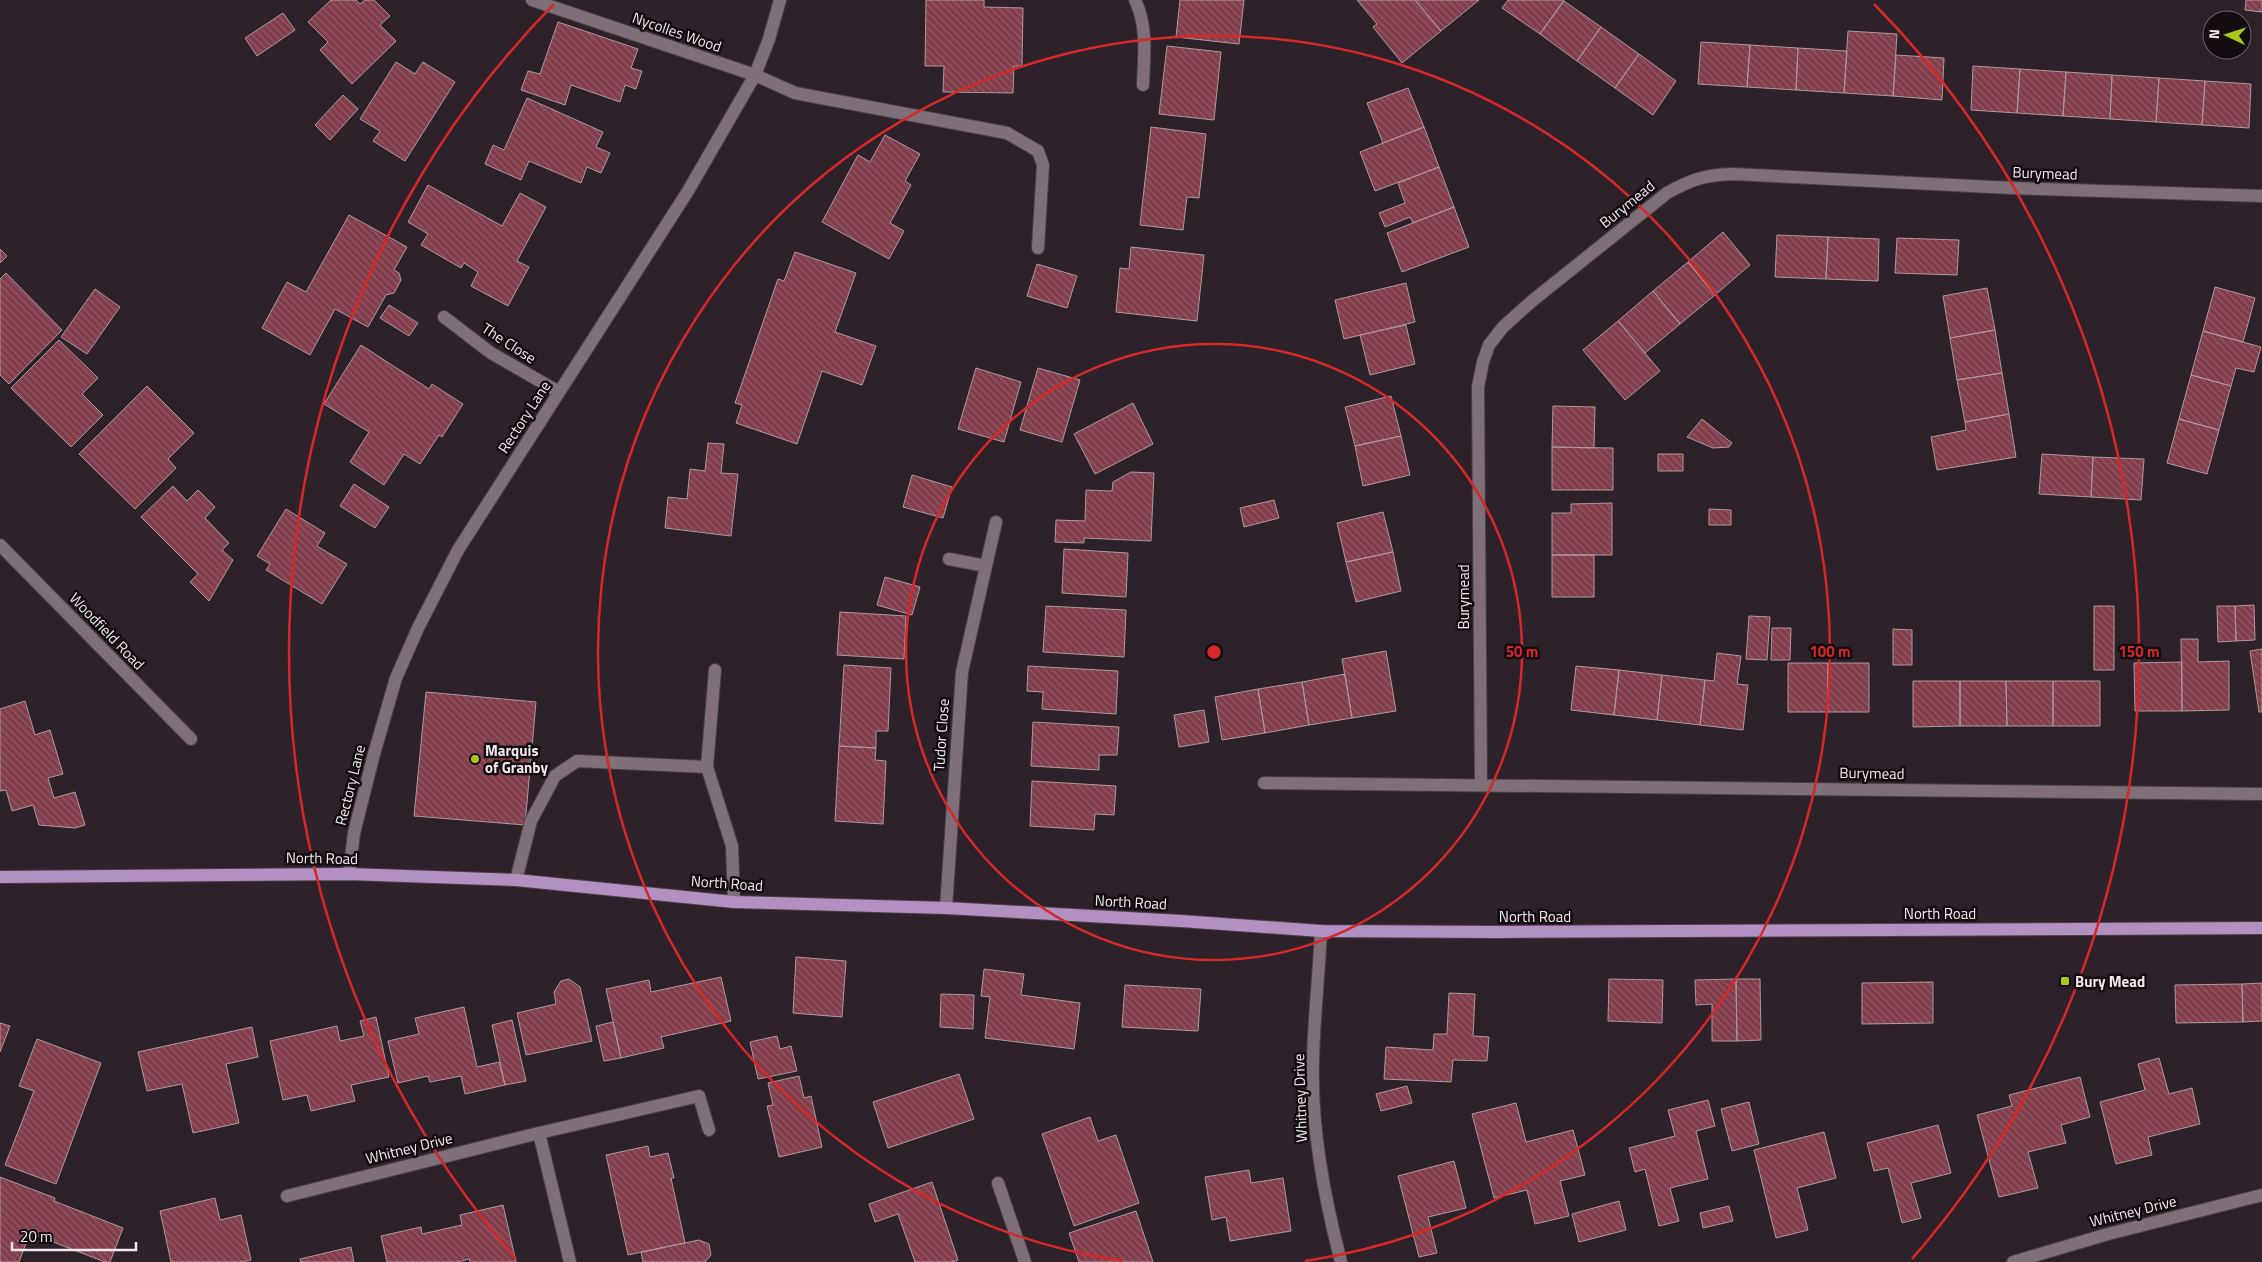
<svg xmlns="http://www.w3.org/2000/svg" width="2262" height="1262" viewBox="0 0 2262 1262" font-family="'Titillium Web',sans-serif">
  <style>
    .building { fill: url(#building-back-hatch); stroke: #ad999c }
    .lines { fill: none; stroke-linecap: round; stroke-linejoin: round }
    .minor-casing { stroke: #4b4147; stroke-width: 14 }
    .major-casing { stroke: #4b4147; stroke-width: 14 }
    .minor { stroke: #7e6f78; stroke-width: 12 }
    .major { stroke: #b390c2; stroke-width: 12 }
    .ring { fill: none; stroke: #d62828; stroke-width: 2.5 }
    .poi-dot { fill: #aac718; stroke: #130d11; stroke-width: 2 }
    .labels { text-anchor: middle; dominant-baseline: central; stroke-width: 5; stroke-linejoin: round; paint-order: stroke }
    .street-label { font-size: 15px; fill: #f3eaf0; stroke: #130d11 }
    .poi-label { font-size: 15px; font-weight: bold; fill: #f3eaf0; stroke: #130d11; text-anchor: start }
    .centre { fill: #d62828; stroke: #130d11; stroke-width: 2.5 }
    .ring-label { font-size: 15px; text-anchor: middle; font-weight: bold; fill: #d62828; stroke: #130d11; stroke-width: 5; stroke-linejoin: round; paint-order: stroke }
  </style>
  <defs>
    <pattern id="building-back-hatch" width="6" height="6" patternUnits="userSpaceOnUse" patternTransform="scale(1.25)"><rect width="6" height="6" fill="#813d4b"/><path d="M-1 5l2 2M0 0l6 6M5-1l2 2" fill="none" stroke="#935965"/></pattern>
  </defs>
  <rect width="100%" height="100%" fill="#2e222a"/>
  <path class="building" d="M 331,0 L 356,0 L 360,4 L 365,0 L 374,0 L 390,16 L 380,25 L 396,41 L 352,84 L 320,50 L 328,42 L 308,22 Z
    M 926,0 L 984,0 L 984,7 L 1023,8 L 1022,66 L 1014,66 L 1013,93 L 943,92 L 944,66 L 925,66 Z
    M 1180,0 L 1244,0 L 1239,44 L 1176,37 Z
    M 1357,0 L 1415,0 L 1441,31 L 1402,63 L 1373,27 L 1377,24 Z
    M 1415,0 L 1479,0 L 1441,31 Z
    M 1508,0 L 1564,0 L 1540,34 L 1502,8 Z
    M 2246,0 L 2262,0 L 2262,12 L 2245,10 Z
    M 1564,1 L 1601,27 L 1577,61 L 1540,34 Z
    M 283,13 L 295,30 L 257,56 L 245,38 Z
    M 558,22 L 638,49 L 631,68 L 642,71 L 636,89 L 625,85 L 620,102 L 571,85 L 565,105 L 521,90 L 528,71 L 540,74 Z
    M 1601,27 L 1639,54 L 1615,88 L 1577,61 Z
    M 1848,31 L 1897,34 L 1893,96 L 1844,93 Z
    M 1701,42 L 1750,45 L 1747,87 L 1698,84 Z
    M 1750,45 L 1798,48 L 1796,90 L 1747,87 Z
    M 1167,46 L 1221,52 L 1214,120 L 1159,114 Z
    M 1798,48 L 1847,51 L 1844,93 L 1796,90 Z
    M 1639,54 L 1676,81 L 1653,115 L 1615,88 Z
    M 1896,55 L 1944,58 L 1942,100 L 1893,96 Z
    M 396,62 L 415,74 L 423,62 L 455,82 L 405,161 L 373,141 L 380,131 L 360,119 Z
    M 1973,66 L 2020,69 L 2017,113 L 1971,110 Z
    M 2020,69 L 2066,72 L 2063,116 L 2017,113 Z
    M 2066,72 L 2112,75 L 2110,119 L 2063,116 Z
    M 2112,75 L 2159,78 L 2156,122 L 2110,119 Z
    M 2159,78 L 2205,81 L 2202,125 L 2156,122 Z
    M 2205,81 L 2251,84 L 2249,128 L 2202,125 Z
    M 1408,88 L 1424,127 L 1383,143 L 1367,103 Z
    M 343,95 L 358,109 L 330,140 L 315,125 Z
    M 527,98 L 603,132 L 596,147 L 610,153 L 601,173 L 587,167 L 581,183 L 529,161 L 521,180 L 485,164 L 493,145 L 504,150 Z
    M 1151,127 L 1206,134 L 1199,198 L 1187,197 L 1183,230 L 1140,225 Z
    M 1424,127 L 1439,167 L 1375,191 L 1360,152 Z
    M 885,135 L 920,154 L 905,181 L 911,185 L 890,223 L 904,231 L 889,259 L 822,222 L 858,155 L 870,162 Z
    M 1439,167 L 1454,207 L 1413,223 L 1410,217 L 1385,227 L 1379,213 L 1405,203 L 1398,183 Z
    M 428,185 L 502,226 L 520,193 L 546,207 L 517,261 L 529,267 L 508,306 L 471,286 L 478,272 L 464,263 L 461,268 L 421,245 L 428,234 L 408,222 Z
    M 1454,207 L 1469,247 L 1402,272 L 1387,233 Z
    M 349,215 L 407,247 L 394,270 L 399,273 L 401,280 L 394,293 L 386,295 L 368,327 L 335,309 L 310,355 L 262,328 L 287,282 L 306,292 Z
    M 1723,232 L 1750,265 L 1715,295 L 1688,262 Z
    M 1777,235 L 1828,237 L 1826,279 L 1775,277 Z
    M 1828,237 L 1879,239 L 1878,281 L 1826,279 Z
    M 1897,238 L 1959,240 L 1957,275 L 1895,273 Z
    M 1131,247 L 1204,255 L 1197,321 L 1116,312 L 1120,268 L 1129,269 Z
    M 0,249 L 7,256 L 0,263 Z
    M 795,252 L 856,273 L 835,332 L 876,346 L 862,385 L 822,371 L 797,444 L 736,423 L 742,405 L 735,403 L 778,279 L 784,281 Z
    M 1688,262 L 1715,295 L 1680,324 L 1653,291 Z
    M 1037,264 L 1077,276 L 1067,308 L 1027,296 Z
    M 6,273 L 62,330 L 9,384 L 0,375 L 0,279 Z
    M 1406,283 L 1415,322 L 1344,339 L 1335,300 Z
    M 2215,287 L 2255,298 L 2243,342 L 2203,331 Z
    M 1987,288 L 1995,330 L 1950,338 L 1943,296 Z
    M 95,289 L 120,307 L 87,354 L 61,337 Z
    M 1653,291 L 1680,324 L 1645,353 L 1618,321 Z
    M 389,305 L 418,323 L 409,336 L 380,318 Z
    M 1618,321 L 1660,371 L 1625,400 L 1583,350 Z
    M 1406,325 L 1415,364 L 1370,375 L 1360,335 Z
    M 1995,330 L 2002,373 L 1957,380 L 1950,338 Z
    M 2203,331 L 2261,347 L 2254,372 L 2236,368 L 2231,386 L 2191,375 Z
    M 59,340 L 98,378 L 82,394 L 103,415 L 71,447 L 11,388 Z
    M 361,345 L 429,389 L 432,384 L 463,404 L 442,437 L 439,435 L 420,464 L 404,454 L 384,485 L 350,462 L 369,432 L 324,404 Z
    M 976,368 L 1021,382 L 1004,442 L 958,429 Z
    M 1038,368 L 1080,380 L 1062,442 L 1020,430 Z
    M 2002,373 L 2009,414 L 1965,422 L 1957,380 Z
    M 2191,375 L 2231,386 L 2219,430 L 2179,419 Z
    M 147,386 L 194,433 L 168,459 L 176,468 L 135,509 L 79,454 Z
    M 1391,396 L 1401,436 L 1355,446 L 1345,407 Z
    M 1133,403 L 1153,444 L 1095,474 L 1074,434 Z
    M 1553,406 L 1595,407 L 1594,448 L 1552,447 Z
    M 2009,414 L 2016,457 L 1937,470 L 1931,437 L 1966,430 L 1965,422 Z
    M 1702,419 L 1732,443 L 1729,447 L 1713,448 L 1687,437 Z
    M 2179,419 L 2219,430 L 2207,474 L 2167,463 Z
    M 1401,436 L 1410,475 L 1363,486 L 1355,446 Z
    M 708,443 L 724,444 L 721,473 L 738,474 L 731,536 L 665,528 L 668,497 L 687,499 L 690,469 L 705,471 Z
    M 1552,447 L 1613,448 L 1613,490 L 1552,490 Z
    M 1658,454 L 1683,454 L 1683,471 L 1658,471 Z
    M 2042,454 L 2093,457 L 2091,497 L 2039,494 Z
    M 2093,457 L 2144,459 L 2141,500 L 2091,497 Z
    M 1131,472 L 1154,473 L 1151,541 L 1084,538 L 1084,543 L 1055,542 L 1056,520 L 1085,521 L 1086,490 L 1112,491 L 1113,482 Z
    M 912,475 L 952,487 L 943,518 L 903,507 Z
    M 354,484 L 389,507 L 375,528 L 340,506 Z
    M 173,486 L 187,501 L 198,490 L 215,507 L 205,518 L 229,543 L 222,550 L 233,560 L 209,601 L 190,582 L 198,574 L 141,517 Z
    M 1274,500 L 1279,518 L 1244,527 L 1240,508 Z
    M 1612,503 L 1612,555 L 1552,555 L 1552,513 L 1571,513 L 1571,504 Z
    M 286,509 L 325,533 L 317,546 L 347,564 L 322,604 L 266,570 L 270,564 L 257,556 Z
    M 1709,509 L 1731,510 L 1731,525 L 1709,525 Z
    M 1383,512 L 1393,552 L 1346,562 L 1337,523 Z
    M 1064,549 L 1128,553 L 1126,597 L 1062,593 Z
    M 1393,552 L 1401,591 L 1356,602 L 1346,562 Z
    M 1552,555 L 1594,555 L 1594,597 L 1552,597 Z
    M 885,577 L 920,587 L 912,615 L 877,605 Z
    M 2254,605 L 2255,640 L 2236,641 L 2235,606 Z
    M 1046,606 L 1126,610 L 1124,657 L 1043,652 Z
    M 2094,606 L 2114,606 L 2114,670 L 2094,670 Z
    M 2217,606 L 2235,606 L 2236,641 L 2218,642 Z
    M 840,612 L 906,616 L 904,659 L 837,655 Z
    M 1749,616 L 1770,617 L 1767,660 L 1746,659 Z
    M 1772,628 L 1791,628 L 1790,660 L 1771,660 Z
    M 1893,629 L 1912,630 L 1912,665 L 1893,665 Z
    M 2181,639 L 2198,639 L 2198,662 L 2229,661 L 2229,710 L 2182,711 Z
    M 2262,649 L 2262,712 L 2259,712 L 2250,651 Z
    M 1386,651 L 1396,711 L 1352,718 L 1342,659 Z
    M 1717,653 L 1741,656 L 1737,684 L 1748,685 L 1743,730 L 1700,725 L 1705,680 L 1714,681 Z
    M 2182,662 L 2182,711 L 2135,711 L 2134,663 Z
    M 1788,663 L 1828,663 L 1828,712 L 1788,712 Z
    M 1828,663 L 1869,663 L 1869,712 L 1828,712 Z
    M 844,665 L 891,668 L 888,731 L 876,731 L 876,748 L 839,746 Z
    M 1028,666 L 1118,671 L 1116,714 L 1042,709 L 1043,692 L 1027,691 Z
    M 1576,666 L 1619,670 L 1614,715 L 1571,710 Z
    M 1619,670 L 1662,675 L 1657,720 L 1614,715 Z
    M 1345,674 L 1352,718 L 1309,725 L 1302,682 Z
    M 1662,675 L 1705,680 L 1700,725 L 1657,720 Z
    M 1913,681 L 1960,681 L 1960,726 L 1913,727 Z
    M 1960,681 L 2006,681 L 2007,726 L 1960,726 Z
    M 2006,681 L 2053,681 L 2053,726 L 2007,726 Z
    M 2053,681 L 2100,681 L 2100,726 L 2053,726 Z
    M 1302,682 L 1309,725 L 1265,733 L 1258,689 Z
    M 1258,689 L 1265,733 L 1222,740 L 1215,697 Z
    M 426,692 L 536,702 L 525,825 L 414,816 Z
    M 25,701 L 35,735 L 50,730 L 63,774 L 48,778 L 54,798 L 75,792 L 85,825 L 75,828 L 39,825 L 33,805 L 12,811 L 6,790 L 0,791 L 0,709 Z
    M 1204,710 L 1209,742 L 1179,747 L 1174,715 Z
    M 1033,722 L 1119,727 L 1117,755 L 1099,755 L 1099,770 L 1031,766 Z
    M 839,746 L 876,748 L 875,760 L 886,761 L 883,824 L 835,821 Z
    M 1032,781 L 1116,786 L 1114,815 L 1095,814 L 1094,830 L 1030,826 Z
    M 796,957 L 846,961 L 842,1017 L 793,1013 Z
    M 984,969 L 1024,974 L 1021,995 L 1080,1003 L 1074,1049 L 985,1038 L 990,997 L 981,996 Z
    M 721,977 L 731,1021 L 661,1037 L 664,1048 L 621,1058 L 606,989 L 649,980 L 651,992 Z
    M 569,979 L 580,987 L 592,1041 L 526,1055 L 517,1013 L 556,1004 L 554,992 L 561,981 Z
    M 1609,979 L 1663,980 L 1662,1023 L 1608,1021 Z
    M 1736,979 L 1737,1041 L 1712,1041 L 1712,1004 L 1696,1005 L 1695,980 Z
    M 1736,979 L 1760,979 L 1761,1040 L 1737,1041 Z
    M 1933,982 L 1933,1023 L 1862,1024 L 1862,983 Z
    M 2262,983 L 2262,1021 L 2243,1022 L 2242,984 Z
    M 2242,984 L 2243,1022 L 2176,1023 L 2175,985 Z
    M 1125,985 L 1201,989 L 1198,1031 L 1122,1027 Z
    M 1449,993 L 1475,994 L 1473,1036 L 1489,1037 L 1487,1061 L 1453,1060 L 1451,1082 L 1384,1079 L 1386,1047 L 1433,1050 L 1434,1034 L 1447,1034 Z
    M 941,994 L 974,995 L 973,1029 L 940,1027 Z
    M 464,1007 L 477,1067 L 499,1062 L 505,1085 L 465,1094 L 461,1076 L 430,1082 L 428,1076 L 398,1083 L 388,1041 L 419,1034 L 415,1018 Z
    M 376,1017 L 389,1077 L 351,1085 L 355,1101 L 311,1111 L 307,1095 L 283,1100 L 270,1041 L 337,1026 L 340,1041 L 364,1036 L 360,1021 Z
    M 512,1020 L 526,1081 L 505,1085 L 492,1025 Z
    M 613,1022 L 621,1058 L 604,1061 L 596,1026 Z
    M 0,1023 L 10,1026 L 0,1052 Z
    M 252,1027 L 258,1057 L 226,1064 L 239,1123 L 193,1133 L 182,1084 L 147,1091 L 138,1052 Z
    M 777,1036 L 780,1049 L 791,1046 L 797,1071 L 758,1079 L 750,1042 Z
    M 37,1039 L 101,1063 L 56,1184 L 5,1165 L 34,1091 L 19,1086 Z
    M 2159,1058 L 2169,1094 L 2192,1088 L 2200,1124 L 2148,1137 L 2152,1155 L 2116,1164 L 2100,1102 L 2145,1090 L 2138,1064 Z
    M 959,1074 L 974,1119 L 888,1148 L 873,1102 Z
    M 799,1076 L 804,1098 L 811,1096 L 822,1147 L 779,1157 L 767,1106 L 773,1105 L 768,1083 Z
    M 2080,1077 L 2090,1117 L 2061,1125 L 2066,1143 L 2028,1152 L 2038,1188 L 1999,1197 L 1977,1115 L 2012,1106 L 2009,1095 Z
    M 1407,1086 L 1412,1103 L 1381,1111 L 1376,1094 Z
    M 1708,1100 L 1715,1126 L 1696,1131 L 1708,1179 L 1670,1188 L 1679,1221 L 1659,1226 L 1645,1169 L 1635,1172 L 1629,1148 L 1675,1136 L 1668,1110 Z
    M 1749,1102 L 1759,1144 L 1732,1151 L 1721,1109 Z
    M 1516,1103 L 1526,1142 L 1573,1130 L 1585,1175 L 1560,1181 L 1569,1216 L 1535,1224 L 1527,1190 L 1494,1198 L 1472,1114 Z
    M 1090,1117 L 1098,1141 L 1116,1135 L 1139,1203 L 1074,1226 L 1042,1134 Z
    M 1938,1125 L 1951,1173 L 1911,1183 L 1921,1218 L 1902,1223 L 1888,1168 L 1874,1171 L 1867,1143 Z
    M 1824,1132 L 1836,1178 L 1797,1188 L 1808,1230 L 1776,1238 L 1754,1150 Z
    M 648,1146 L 650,1157 L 668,1153 L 674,1178 L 671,1178 L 685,1243 L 628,1255 L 606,1155 Z
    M 1454,1161 L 1466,1208 L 1428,1217 L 1437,1253 L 1419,1257 L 1398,1176 Z
    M 1249,1170 L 1251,1183 L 1283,1178 L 1291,1231 L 1230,1241 L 1226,1217 L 1212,1220 L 1205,1177 Z
    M 0,1177 L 55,1198 L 54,1201 L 123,1228 L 110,1262 L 105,1262 L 30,1233 L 19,1262 L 0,1262 Z
    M 932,1182 L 958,1260 L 952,1262 L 915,1262 L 898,1214 L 875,1222 L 869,1204 Z
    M 215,1198 L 220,1220 L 241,1215 L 251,1260 L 241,1262 L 171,1262 L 160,1211 Z
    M 1619,1201 L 1626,1230 L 1579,1242 L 1572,1214 Z
    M 503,1205 L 516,1262 L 470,1262 L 469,1259 L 458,1262 L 387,1262 L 381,1236 L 421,1227 L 422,1234 L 462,1225 L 460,1215 Z
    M 1729,1206 L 1733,1221 L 1703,1228 L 1700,1213 Z
    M 1136,1211 L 1153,1262 L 1079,1262 L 1069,1233 Z
    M 699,1240 L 709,1244 L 711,1255 L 705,1262 L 643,1262 L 641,1252 Z
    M 351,1247 L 354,1262 L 301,1262 L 300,1259 Z"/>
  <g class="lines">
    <g class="minor-casing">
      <path id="minor" d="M 532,0 L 755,75 L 795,93 L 1007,133 L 1038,151 L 1043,165 L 1038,248
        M 1135,0 C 1148,27 1144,55 1143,85
        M 444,317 L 491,353 L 559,392
        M 0,545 L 191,739
        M 949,559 L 986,566
        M 715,670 L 707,767 L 732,846 L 734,902
        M 1264,783 L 2262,794
        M 1481,784 L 1478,387 L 1483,362 L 1489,345 L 1503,327 L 1532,301 L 1667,193 C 1692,179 1705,175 1733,174 L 2012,188 L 2262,196
        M 349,874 L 354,833 L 374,754 L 396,678 L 418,628 L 458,550 L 688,191 L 755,75 L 769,39 L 780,0
        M 516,880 L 531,821 L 555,776 L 577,761 L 707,767
        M 946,908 L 962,672 L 996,522
        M 1321,931 C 1319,974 1314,1017 1313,1060 C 1311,1128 1324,1196 1341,1262
        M 539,1133 L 699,1096 L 709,1130
        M 998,1183 L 1025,1262
        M 287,1196 L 539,1133 L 570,1262
        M 2013,1262 L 2108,1234 L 2262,1195"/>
    </g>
    <g class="major-casing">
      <path id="major" d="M 0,877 L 349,874 L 516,880 L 734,902 L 946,908 L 1181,921 L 1321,931 L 1497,932 L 2262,928"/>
    </g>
    <use href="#minor" class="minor"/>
    <use href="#major" class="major"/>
  </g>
  <g class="ring">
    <circle cx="1214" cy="652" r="308"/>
    <path d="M1123 1261A616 616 0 1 1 1305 1261"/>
    <path d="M516 1259A925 925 0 0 1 554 4M1874 4A925 925 0 0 1 1912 1259"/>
  </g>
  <g class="poi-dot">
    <circle cx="475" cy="759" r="5"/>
    <rect x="2060" y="976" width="10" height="10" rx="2.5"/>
  </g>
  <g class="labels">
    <g class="street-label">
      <text transform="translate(677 32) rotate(19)">Nycolles Wood</text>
      <text transform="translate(2045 173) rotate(2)">Burymead</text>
      <text transform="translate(1627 204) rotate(-39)">Burymead</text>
      <text transform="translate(509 343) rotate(33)">The Close</text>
      <text transform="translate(524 417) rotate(-57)">Rectory Lane</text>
      <text transform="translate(1463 597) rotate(-90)">Burymead</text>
      <text transform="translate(107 631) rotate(46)">Woodfield Road</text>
      <text transform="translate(941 735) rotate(-86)">Tudor Close</text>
      <text transform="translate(1872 773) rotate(1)">Burymead</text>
      <text transform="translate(350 785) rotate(-76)">Rectory Lane</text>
      <text transform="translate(322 858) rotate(1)">North Road</text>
      <text transform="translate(727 883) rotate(4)">North Road</text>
      <text transform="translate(1131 902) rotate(3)">North Road</text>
      <text x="1940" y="913">North Road</text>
      <text x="1535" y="916">North Road</text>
      <text transform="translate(1300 1098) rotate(-92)">Whitney Drive</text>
      <text transform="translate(409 1148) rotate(-14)">Whitney Drive</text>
      <text transform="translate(2133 1211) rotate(-14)">Whitney Drive</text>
    </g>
    <g class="poi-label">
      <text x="485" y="750">Marquis<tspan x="485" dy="17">of Granby</tspan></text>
      <text x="2075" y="981">Bury Mead</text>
    </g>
  </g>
  <circle cx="1214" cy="652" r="8" class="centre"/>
  <g class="ring-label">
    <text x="1522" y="657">50 m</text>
    <text x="1830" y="657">100 m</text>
    <text x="2139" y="657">150 m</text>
  </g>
  <g transform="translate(2227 35) rotate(274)"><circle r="24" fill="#130d11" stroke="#6d656a"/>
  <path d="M0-4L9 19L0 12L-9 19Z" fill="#aac718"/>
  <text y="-8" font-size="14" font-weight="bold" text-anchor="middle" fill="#f3eaf0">N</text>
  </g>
  <path d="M12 1242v8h124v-8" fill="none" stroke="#f3eaf0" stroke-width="2.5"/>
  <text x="20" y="1242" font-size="15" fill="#f3eaf0" stroke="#130d11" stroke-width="4" paint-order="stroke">20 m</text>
</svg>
